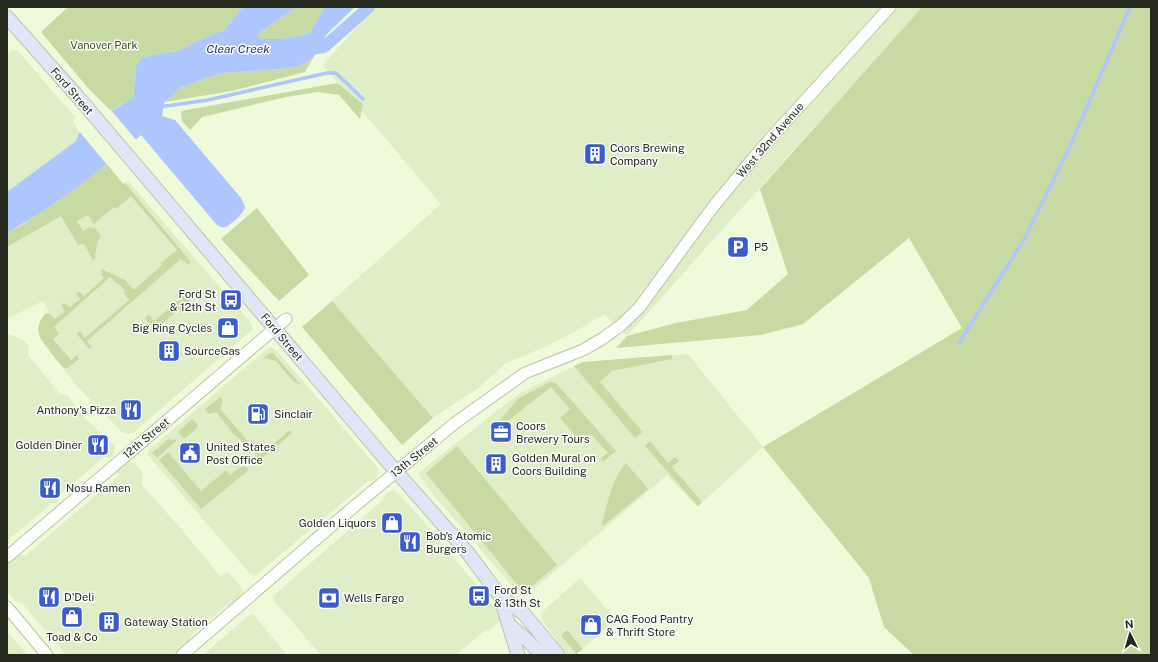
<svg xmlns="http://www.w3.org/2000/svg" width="1158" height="662" viewBox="0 0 1158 662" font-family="'Public Sans',sans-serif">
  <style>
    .built { fill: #dfeec7 }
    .green { fill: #c7daa3 }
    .water { fill: #aec5fe }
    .pier { fill: #eefad9 }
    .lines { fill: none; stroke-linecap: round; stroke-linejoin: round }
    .stream { stroke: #aec5fe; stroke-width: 3.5 }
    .canal { stroke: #aec5fe; stroke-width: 12 }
    .tertiary-casing { stroke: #bac5a6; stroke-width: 13 }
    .secondary-casing { stroke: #bac5a6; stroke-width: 15 }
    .tertiary { stroke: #fff; stroke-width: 11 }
    .secondary { stroke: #dfe6f8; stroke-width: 13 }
    .labels { text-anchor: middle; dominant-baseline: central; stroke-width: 3; stroke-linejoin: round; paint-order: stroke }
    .park-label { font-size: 11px; fill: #41511a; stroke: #fff }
    .street-label { font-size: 11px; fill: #25291d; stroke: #fff }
    .poi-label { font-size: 11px; fill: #25291d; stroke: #fff; text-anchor: start }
    .water-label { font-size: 12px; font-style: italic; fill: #1d3180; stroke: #fff }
  </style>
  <rect width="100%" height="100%" fill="#eefad9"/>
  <path class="built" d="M 374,7 L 922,7 L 627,336 L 604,314 L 576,331 L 547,346 L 506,363 L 480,387 L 433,418 L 332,301 L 441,204 L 323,65 Z
    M 11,50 L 15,50 L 19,52 L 75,117 L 73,120 L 79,133 L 76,141 L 7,192 L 7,54 Z
    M 128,181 L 251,323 L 253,329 L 133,433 L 129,434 L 122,432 L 77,386 L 40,339 L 38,330 L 39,324 L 43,317 L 49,312 L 43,301 L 7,319 L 7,247 L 58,217 L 116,189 Z
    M 7,335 L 12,335 L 23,340 L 29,347 L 28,355 L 60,394 L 67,395 L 84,417 L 115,446 L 115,449 L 113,456 L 110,458 L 104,457 L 57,497 L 58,502 L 56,503 L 51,504 L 8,540 L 9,543 L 7,546 Z
    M 271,347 L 277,351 L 377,467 L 379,472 L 378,477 L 372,481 L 368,481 L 255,576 L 250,574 L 148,455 L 148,452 L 150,449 L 267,349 Z
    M 688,354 L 763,447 L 697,507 L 667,475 L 526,596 L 520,595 L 431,492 L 418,473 L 520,393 L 583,362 Z
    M 128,462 L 135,463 L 143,473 L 142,485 L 182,530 L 221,577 L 227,571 L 238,583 L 243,591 L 242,596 L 230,606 L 225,607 L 191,635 L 189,642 L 173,655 L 66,655 L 22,603 L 15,601 L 7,592 L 7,565 L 19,554 L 25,556 L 83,506 L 118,476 L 117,472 L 119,469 Z
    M 394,490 L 399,494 L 431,530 L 496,609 L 501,618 L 500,621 L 491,629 L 483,632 L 456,655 L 321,655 L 274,601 L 273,596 L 383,500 L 384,496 L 387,493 Z
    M 580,578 L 616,620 L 575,655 L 567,655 L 546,626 L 542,620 L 541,613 Z
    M 253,614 L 287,655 L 203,655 L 249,615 Z
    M 7,632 L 28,655 L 7,655 Z"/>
  <path class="green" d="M 68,7 L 243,7 L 224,30 L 201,39 L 178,51 L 143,57 L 135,73 L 133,97 L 111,111 L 88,88 L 41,32 Z
    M 296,7 L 325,7 L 310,33 C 294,37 275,41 259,38 L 257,35 Z
    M 922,7 L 1151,7 L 1151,655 L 914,655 L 884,627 L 869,578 L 763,447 L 962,328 L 909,238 L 803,324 L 761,335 L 616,348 L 627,336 L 676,323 L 747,310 L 788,274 L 760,189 Z
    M 313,58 L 305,72 L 232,91 L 165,102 L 180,88 L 206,78 L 223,73 L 279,69 L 299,66 Z
    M 337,83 L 363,104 L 360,119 L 339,95 L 318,92 L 286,97 L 202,117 L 190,130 L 182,121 L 181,111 Z
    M 107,164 L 123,184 L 125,183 L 191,262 L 188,265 L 181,259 L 87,341 L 92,347 L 89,349 L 77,334 L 80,331 L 85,338 L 129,300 L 124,293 L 125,290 L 110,277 L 54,327 L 59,334 L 53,339 L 71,360 L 77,355 L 79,359 L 68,368 L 65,368 C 60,365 56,359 52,354 C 41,339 31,330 46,313 L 50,314 L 54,319 L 65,312 L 62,307 L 62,304 L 64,303 L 70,307 L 80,299 L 76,294 L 77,292 L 80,292 L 84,296 L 104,278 L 101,274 L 102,269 L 125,280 L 134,290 L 162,265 L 161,263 L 177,250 L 131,196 L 116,209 L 114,207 L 94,224 L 88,215 L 77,221 L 83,231 L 90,227 L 92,229 L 94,227 L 101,236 L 97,244 L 95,258 L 93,261 L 85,245 L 82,244 L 78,245 L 61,216 L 7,247 L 7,233 L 22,225 Z
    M 257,208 L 309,275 L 279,301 L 221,239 Z
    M 185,295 L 190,300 L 155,330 L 145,318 L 149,315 L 154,321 Z
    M 332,301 L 433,418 L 402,445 L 302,327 Z
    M 270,353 L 273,353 L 301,385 L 294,382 L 276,361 L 264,358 Z
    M 672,355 L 672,359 L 612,371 L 600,382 L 641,430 L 642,432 L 635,438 L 574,366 L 583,362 Z
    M 550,382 L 556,383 L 616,451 L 604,461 L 602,461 L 601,458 L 608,453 L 591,434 L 581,442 L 560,418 L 570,409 L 551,387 L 509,420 L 500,420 L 519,398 Z
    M 220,397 L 223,401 L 220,409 L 260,455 L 290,430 L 292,433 L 261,459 L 233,433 L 216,412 L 209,414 L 205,409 Z
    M 192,419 L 197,424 L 197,428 L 184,439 L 178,432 Z
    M 170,438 L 172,441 L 175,438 L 176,440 L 175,442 L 157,458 L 152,453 Z
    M 650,441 L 668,463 L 675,457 L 679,461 L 672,467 L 702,502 L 698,506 L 645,446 Z
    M 457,446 L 557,565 L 524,593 L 426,473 Z
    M 168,452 L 201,491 L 226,470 L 230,475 L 240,467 L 245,466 L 249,470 L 201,509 L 159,460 Z
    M 626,463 L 648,489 L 603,526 L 602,523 C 608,502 612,479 626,463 Z
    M 567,630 L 583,649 L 576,654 L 561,635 Z"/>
  <path class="water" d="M 243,7 L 296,7 L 257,35 L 259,38 C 275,41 294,37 310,33 L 325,7 L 355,7 L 327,34 L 313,58 L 299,66 L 279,69 L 223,73 L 206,78 L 180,88 L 164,103 L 162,116 L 175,120 L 241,198 L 245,207 C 244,213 231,225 225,227 C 221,228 219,226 216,224 L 141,135 C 98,172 56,205 7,233 L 7,192 L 76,141 L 79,133 L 133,97 L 136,66 L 143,57 L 178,51 L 201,39 L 224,30 Z"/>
  <path class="pier" d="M 110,109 L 137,141 L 108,166 L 79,131 Z"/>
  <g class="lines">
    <path class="stream" d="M 159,107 L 208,100 L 327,73 L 336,73 L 363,99
      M 959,343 L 1025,238 L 1071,144 L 1130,7"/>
    <path class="canal" d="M 304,50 L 324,47 L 369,7"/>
    <g class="tertiary-casing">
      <path id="tertiary" d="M 7,557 L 286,319
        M 7,607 L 47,655
        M 182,655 L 350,510 L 455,423 L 525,373 L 583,350 L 602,339 L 620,326 L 639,308 L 713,207 L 760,150 L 890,7"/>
    </g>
    <g class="secondary-casing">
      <path id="secondary" d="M 7,17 L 79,98 L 387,461 L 468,553 L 500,596 L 524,614 L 558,655
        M 500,596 L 518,655
        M 509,625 L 525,638 L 542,655"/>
    </g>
    <use href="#tertiary" class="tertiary"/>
    <use href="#secondary" class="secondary"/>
  </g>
  <defs>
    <g id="building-square" transform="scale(1.15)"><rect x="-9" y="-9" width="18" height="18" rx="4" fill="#3c5bcd" stroke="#fff"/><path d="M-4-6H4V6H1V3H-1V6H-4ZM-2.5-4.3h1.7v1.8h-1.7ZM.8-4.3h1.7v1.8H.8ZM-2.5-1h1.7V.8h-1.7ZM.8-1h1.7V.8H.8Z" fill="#fff"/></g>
    <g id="parking-square" transform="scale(1.15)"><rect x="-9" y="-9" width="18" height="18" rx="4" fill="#3c5bcd" stroke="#fff"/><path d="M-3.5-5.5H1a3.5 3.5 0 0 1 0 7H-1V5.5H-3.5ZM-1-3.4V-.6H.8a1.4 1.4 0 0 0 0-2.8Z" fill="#fff"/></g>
    <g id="bus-square" transform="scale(1.15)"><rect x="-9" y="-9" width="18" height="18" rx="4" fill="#3c5bcd" stroke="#fff"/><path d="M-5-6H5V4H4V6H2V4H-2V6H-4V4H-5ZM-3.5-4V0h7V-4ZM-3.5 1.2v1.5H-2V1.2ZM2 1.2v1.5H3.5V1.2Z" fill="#fff"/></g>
    <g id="shop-square" transform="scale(1.15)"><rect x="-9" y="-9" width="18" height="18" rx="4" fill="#3c5bcd" stroke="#fff"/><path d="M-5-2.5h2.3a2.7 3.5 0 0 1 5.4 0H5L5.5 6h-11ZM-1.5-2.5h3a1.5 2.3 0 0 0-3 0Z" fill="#fff"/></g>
    <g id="restaurant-square" transform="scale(1.15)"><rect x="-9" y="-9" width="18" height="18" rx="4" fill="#3c5bcd" stroke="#fff"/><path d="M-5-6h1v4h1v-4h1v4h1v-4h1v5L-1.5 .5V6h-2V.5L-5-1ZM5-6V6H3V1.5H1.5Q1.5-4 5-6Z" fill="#fff"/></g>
    <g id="fuel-square" transform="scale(1.15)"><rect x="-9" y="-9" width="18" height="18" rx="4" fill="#3c5bcd" stroke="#fff"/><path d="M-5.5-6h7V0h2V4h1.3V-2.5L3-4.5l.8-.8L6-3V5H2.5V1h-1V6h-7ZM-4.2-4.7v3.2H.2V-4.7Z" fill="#fff"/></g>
    <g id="office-square" transform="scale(1.15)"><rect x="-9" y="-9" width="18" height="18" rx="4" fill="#3c5bcd" stroke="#fff"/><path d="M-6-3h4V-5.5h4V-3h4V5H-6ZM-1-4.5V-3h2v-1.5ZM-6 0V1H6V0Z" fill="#fff"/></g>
    <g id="civic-square" transform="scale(1.15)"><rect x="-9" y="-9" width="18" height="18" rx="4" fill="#3c5bcd" stroke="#fff"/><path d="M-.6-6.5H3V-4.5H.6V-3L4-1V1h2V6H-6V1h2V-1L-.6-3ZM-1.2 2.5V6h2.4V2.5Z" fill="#fff"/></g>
    <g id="bank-square" transform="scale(1.15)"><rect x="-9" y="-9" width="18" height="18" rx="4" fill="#3c5bcd" stroke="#fff"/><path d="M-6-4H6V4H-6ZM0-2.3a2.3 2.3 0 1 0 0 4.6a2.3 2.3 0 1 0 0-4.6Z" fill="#fff"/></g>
  </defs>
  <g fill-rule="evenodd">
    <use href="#building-square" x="595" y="154"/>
    <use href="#parking-square" x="738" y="247"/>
    <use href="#bus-square" x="231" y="300"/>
    <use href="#shop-square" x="228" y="328"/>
    <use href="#building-square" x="169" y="351"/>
    <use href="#restaurant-square" x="131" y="410"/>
    <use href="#fuel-square" x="258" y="414"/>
    <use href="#office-square" x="501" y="432"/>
    <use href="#restaurant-square" x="98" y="445"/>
    <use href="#civic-square" x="190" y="453"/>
    <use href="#building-square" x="496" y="464"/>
    <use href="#restaurant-square" x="50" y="488"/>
    <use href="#shop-square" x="392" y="523"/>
    <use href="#restaurant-square" x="410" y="542"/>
    <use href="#bus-square" x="479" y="596"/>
    <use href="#restaurant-square" x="49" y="597"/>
    <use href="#bank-square" x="329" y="598"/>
    <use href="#shop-square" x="72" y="617"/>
    <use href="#building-square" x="109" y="622"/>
    <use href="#shop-square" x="591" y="625"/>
  </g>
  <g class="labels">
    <g class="park-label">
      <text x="104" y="45">Vanover Park</text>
    </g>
    <g class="street-label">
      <text transform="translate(72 91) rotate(49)">Ford Street</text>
      <text transform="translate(770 140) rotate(-49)">West 32nd Avenue</text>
      <text transform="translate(282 337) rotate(50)">Ford Street</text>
      <text transform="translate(146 438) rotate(-40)">12th Street</text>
      <text transform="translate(414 457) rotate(-39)">13th Street</text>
    </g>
    <g class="poi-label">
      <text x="610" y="148">Coors Brewing<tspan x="610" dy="13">Company</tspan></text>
      <text x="754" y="247">P5</text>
      <text x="216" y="294" text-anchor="end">Ford St<tspan x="216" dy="13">&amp; 12th St</tspan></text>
      <text x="212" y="328" text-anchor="end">Big Ring Cycles</text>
      <text x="184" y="351">SourceGas</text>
      <text x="116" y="410" text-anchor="end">Anthony's Pizza</text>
      <text x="274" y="414">Sinclair</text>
      <text x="516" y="426">Coors<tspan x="516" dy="13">Brewery Tours</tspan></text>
      <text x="82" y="445" text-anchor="end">Golden Diner</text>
      <text x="206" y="447">United States<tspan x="206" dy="13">Post Office</tspan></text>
      <text x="512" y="458">Golden Mural on<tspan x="512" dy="13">Coors Building</tspan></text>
      <text x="66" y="488">Nosu Ramen</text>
      <text x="376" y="523" text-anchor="end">Golden Liquors</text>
      <text x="426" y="536">Bob's Atomic<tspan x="426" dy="13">Burgers</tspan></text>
      <text x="494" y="590">Ford St<tspan x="494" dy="13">&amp; 13th St</tspan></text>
      <text x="64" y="597">D'Deli</text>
      <text x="344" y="598">Wells Fargo</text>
      <text x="606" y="619">CAG Food Pantry<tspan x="606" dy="13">&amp; Thrift Store</tspan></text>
      <text x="124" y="622">Gateway Station</text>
      <text x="72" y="637" text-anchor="middle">Toad &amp; Co</text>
    </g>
    <g class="water-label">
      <text x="238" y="49">Clear Creek</text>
    </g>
  </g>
  <rect width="1158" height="662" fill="none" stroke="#25291d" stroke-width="16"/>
  <g transform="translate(1130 634) rotate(355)" stroke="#ffffff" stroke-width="3" paint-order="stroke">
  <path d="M0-3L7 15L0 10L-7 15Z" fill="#25291d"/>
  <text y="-6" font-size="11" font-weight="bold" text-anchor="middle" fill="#25291d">N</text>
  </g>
</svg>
